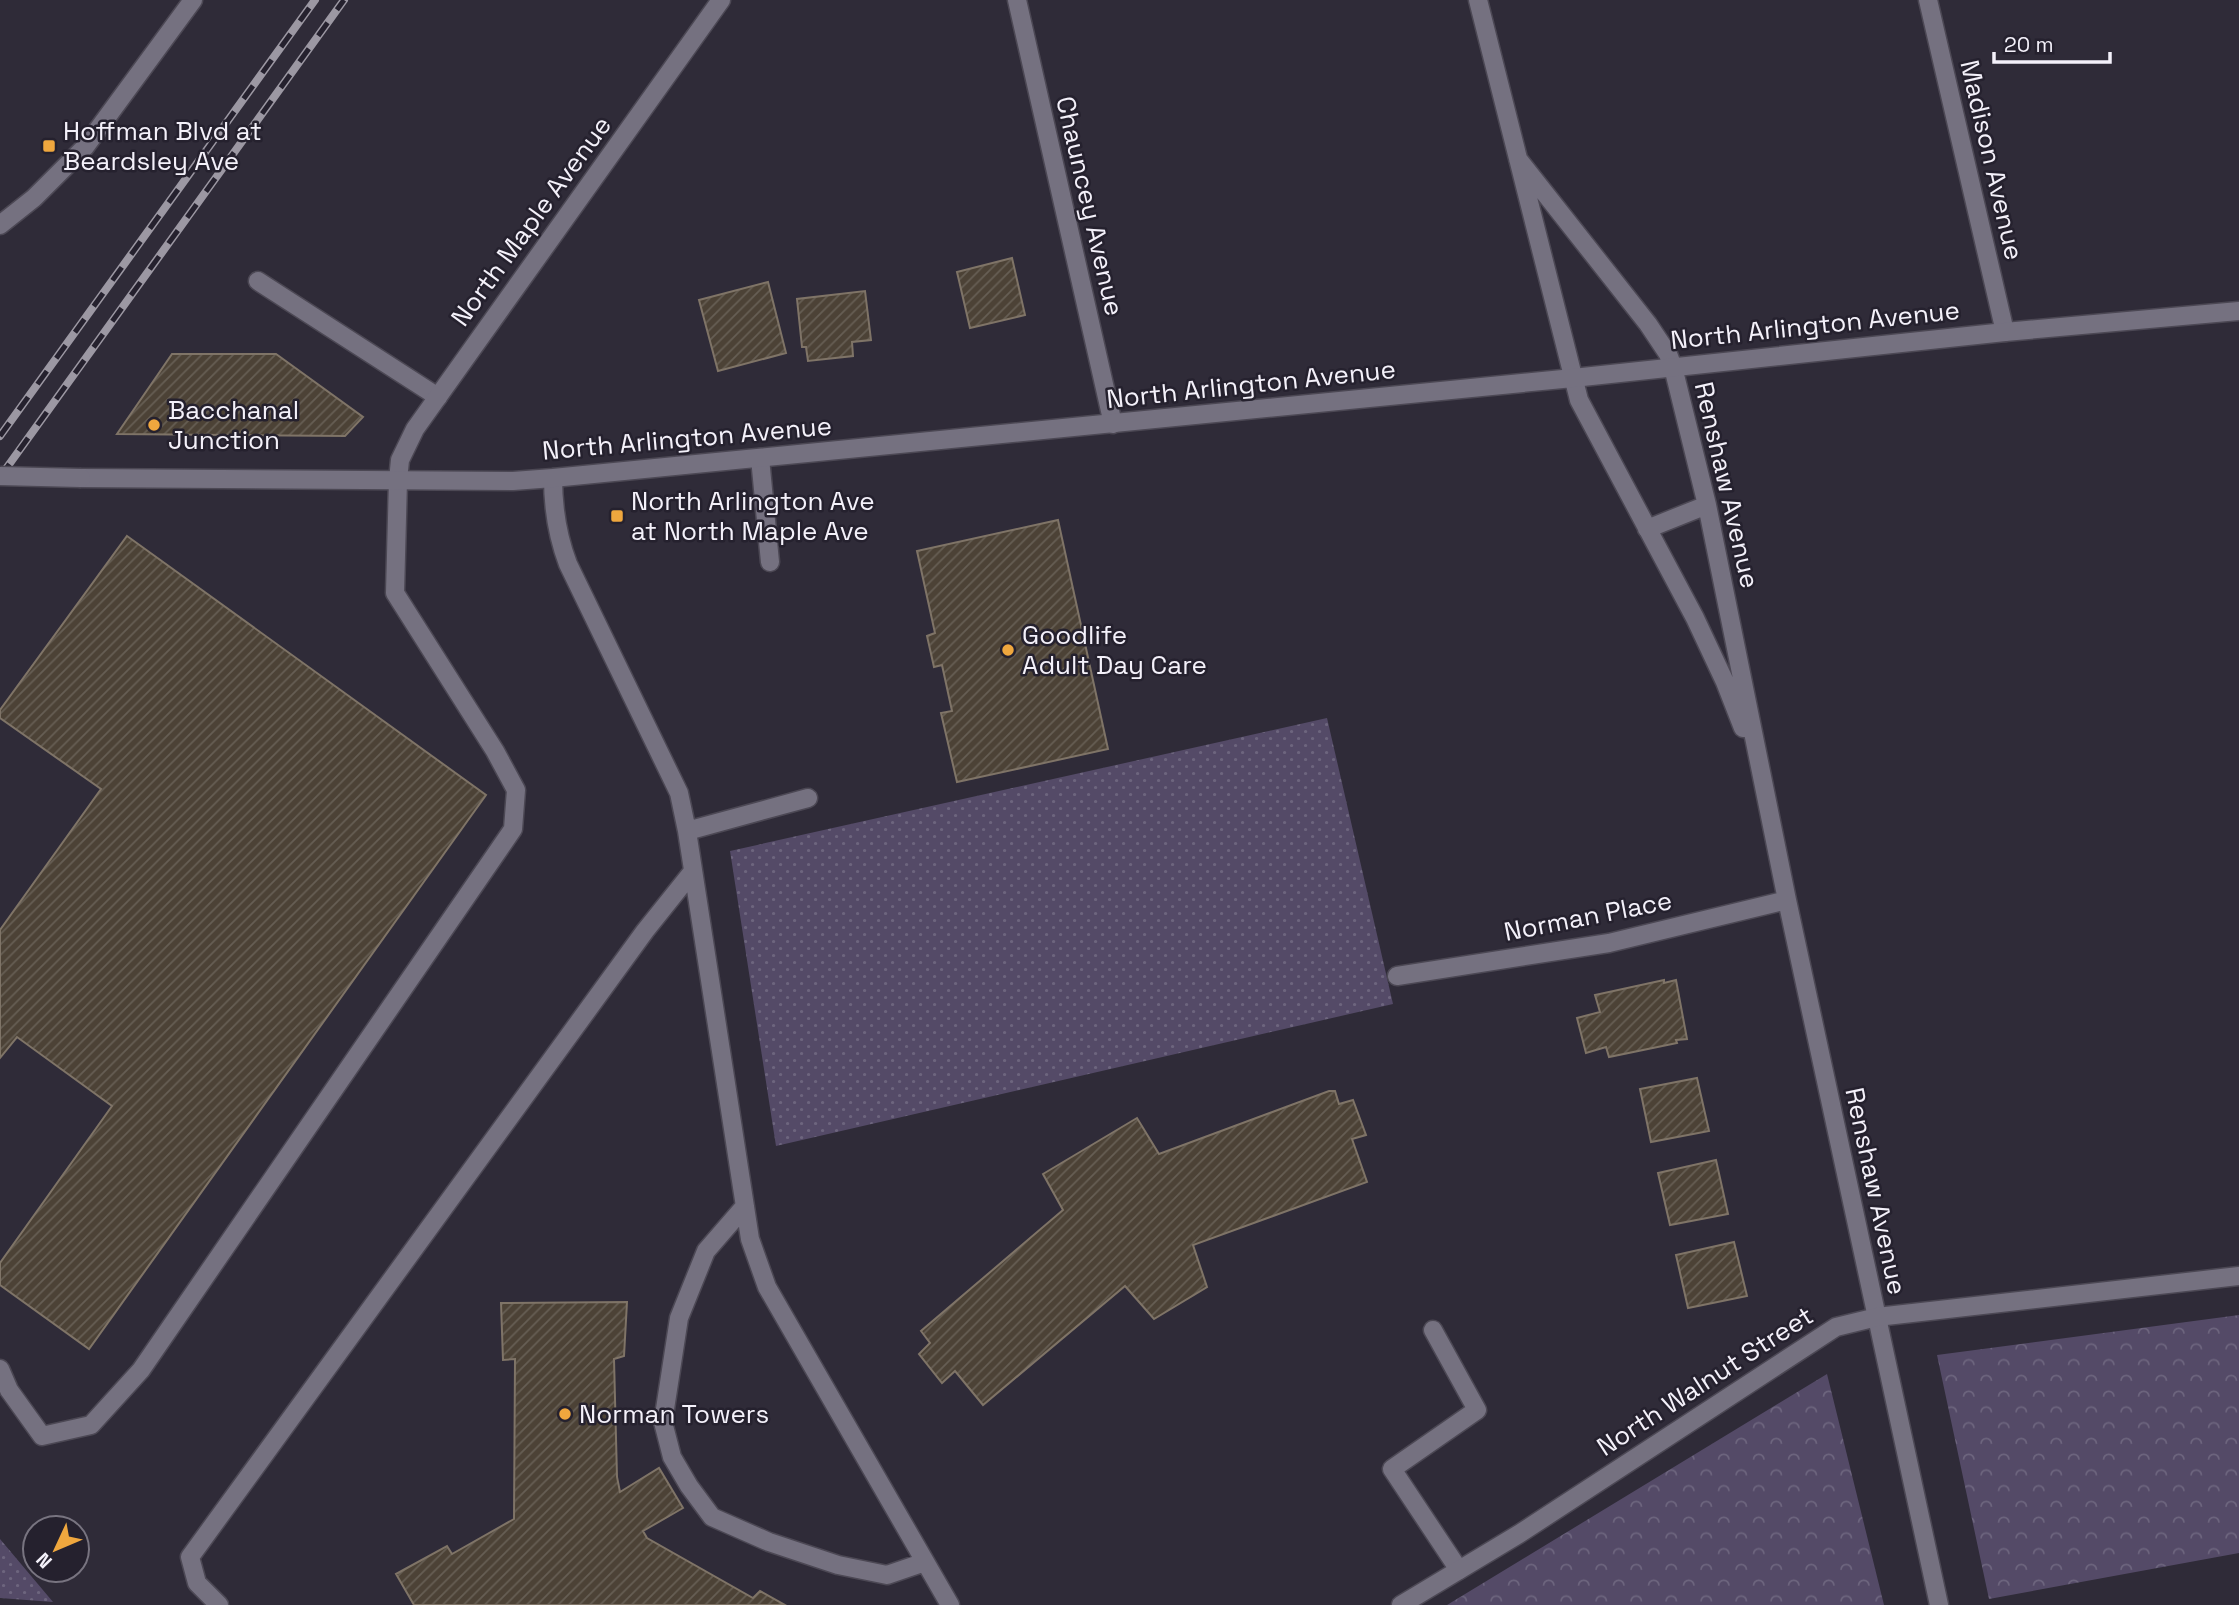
<svg xmlns="http://www.w3.org/2000/svg" width="2239" height="1605" viewBox="0 0 2239 1605" font-family="'Space Grotesk',sans-serif">
  <style>
    .grass { fill: url(#grass-dots) }
    .forest { fill: url(#forest-crowns) }
    .building { fill: url(#building-hatch); stroke: #7f7467; stroke-width: 2 }
    .lines { fill: none; stroke-linecap: round; stroke-linejoin: round }
    .lane-casing { stroke: #4c4854; stroke-width: 21 }
    .street-casing { stroke: #4c4854; stroke-width: 21 }
    .secondary-casing { stroke: #4c4854; stroke-width: 21 }
    .lane { stroke: #757180; stroke-width: 18 }
    .street { stroke: #757180; stroke-width: 18 }
    .secondary { stroke: #757180; stroke-width: 18 }
    .rail-casing { stroke: #9c98a3; stroke-width: 8 }
    .rail { stroke: #25212e; stroke-width: 5; stroke-dasharray: 16; stroke-linecap: butt }
    .secondary-bridge-casing { stroke: #4c4854; stroke-width: 21; stroke-linecap: butt }
    .secondary-bridge { stroke: #757180; stroke-width: 18 }
    .poi-dot { fill: #efa73e; stroke: #25212e; stroke-width: 2.5 }
    .labels { text-anchor: middle; dominant-baseline: central; stroke-width: 5; stroke-linejoin: round; paint-order: stroke }
    .poi-label { font-size: 26px; fill: #f4f1fa; stroke: #25212e; text-anchor: start }
    .street-label { font-size: 26px; fill: #f4f1fa; stroke: #25212e }
  </style>
  <defs>
    <pattern id="grass-dots" width="8" height="8" patternUnits="userSpaceOnUse" patternTransform="scale(1.75)"><rect width="8" height="8" fill="#544a67"/><path d="M2 2h.1M6 6h.1" fill="none" stroke="#6d657e" stroke-width="1.8" stroke-linecap="round"/></pattern>
    <pattern id="forest-crowns" width="20" height="18" patternUnits="userSpaceOnUse" patternTransform="scale(1.75)"><rect width="20" height="18" fill="#544a67"/><path d="M2 6a3 3 0 1 1 6 0M12 15a3 3 0 1 1 6 0" fill="none" stroke="#6d657e"/></pattern>
    <pattern id="building-hatch" width="6" height="6" patternUnits="userSpaceOnUse" patternTransform="scale(1.75)"><rect width="6" height="6" fill="#4c4236"/><path d="M-1 1l2-2M0 6l6-6M5 7l2-2" fill="none" stroke="#665e54"/></pattern>
  </defs>
  <rect width="100%" height="100%" fill="#2f2b38"/>
  <path class="grass" d="M 1327,718 L 1393,1004 L 776,1146 L 730,851 Z
    M 0,1539 L 53,1602 L 0,1598 Z"/>
  <path class="forest" d="M 2239,1315 L 2239,1553 L 1989,1599 L 1937,1355 Z
    M 1827,1374 L 1884,1605 L 1447,1605 Z"/>
  <path class="building" d="M 1012,258 L 1025,315 L 970,328 L 957,272 Z
    M 768,282 L 786,353 L 718,371 L 699,300 Z
    M 865,291 L 871,340 L 852,342 L 853,356 L 808,361 L 806,347 L 802,347 L 797,299 Z
    M 172,354 L 276,354 L 363,417 L 345,436 L 117,434 Z
    M 1058,520 L 1108,749 L 957,782 L 941,713 L 952,711 L 942,665 L 934,667 L 927,636 L 935,633 L 917,551 Z
    M 127,536 L 486,795 L 89,1349 L 0,1285 L 0,1263 L 112,1106 L 17,1037 L 0,1058 L 0,930 L 101,789 L 0,718 L 0,710 Z
    M 1664,980 L 1664,983 L 1676,980 L 1687,1039 L 1676,1040 L 1677,1043 L 1609,1057 L 1606,1047 L 1586,1053 L 1577,1018 L 1600,1012 L 1595,995 Z
    M 1697,1078 L 1709,1131 L 1651,1142 L 1640,1089 Z
    M 1329,1091 L 1335,1091 L 1339,1104 L 1353,1100 L 1366,1135 L 1352,1139 L 1367,1182 L 1193,1245 L 1207,1287 L 1154,1319 L 1125,1286 L 983,1405 L 955,1371 L 942,1383 L 919,1354 L 930,1343 L 921,1331 L 1063,1210 L 1043,1174 L 1137,1118 L 1159,1154 Z
    M 1716,1160 L 1728,1214 L 1670,1225 L 1658,1173 Z
    M 1734,1242 L 1747,1296 L 1688,1308 L 1676,1255 Z
    M 627,1302 L 624,1356 L 614,1359 L 617,1477 L 620,1492 L 659,1468 L 683,1508 L 643,1531 L 647,1538 L 753,1598 L 760,1591 L 785,1605 L 414,1605 L 396,1574 L 447,1546 L 452,1554 L 514,1519 L 515,1359 L 503,1360 L 501,1303 Z"/>
  <g class="lines">
    <g class="lane-casing">
      <path id="lane" d="M 258,281 L 438,397
        M 760,458 L 770,562
        M 553,478 C 553,509 557,535 568,564 L 679,793 L 687,831 L 750,1239 L 767,1287 L 950,1605
        M 687,831 L 808,798
        M 745,1206 L 706,1251 L 679,1318 L 663,1422 L 672,1457 L 689,1486 L 712,1517 L 769,1542 L 838,1565 L 887,1575 L 925,1562
        M 1433,1330 L 1477,1410 L 1392,1469 L 1459,1570
        M 0,1369 L 9,1390 L 42,1436 L 91,1425 L 141,1370 L 513,829 L 516,790 L 495,751 L 395,593 L 398,480
        M 219,1605 L 197,1583 L 190,1557 L 645,931 L 693,871"/>
    </g>
    <g class="street-casing">
      <path id="street" d="M 1017,0 L 1113,424
        M 1478,0 L 1579,400 L 1695,618 L 1725,682 L 1743,728
        M 1928,0 L 2005,332
        M 1518,159 L 1648,324 L 1668,354 L 1673,367 L 1707,505 L 1787,900 L 1939,1605
        M 398,480 L 400,460 L 415,429 L 721,0
        M 1647,529 L 1707,505
        M 1397,976 L 1609,943 L 1787,900"/>
    </g>
    <g class="secondary-casing">
      <path id="secondary" d="M 0,225 L 34,198 L 85,147 L 193,0
        M 81,478 L 513,481 L 553,478 L 1573,378 L 2005,332 L 2239,311
        M 1401,1605 L 1519,1534 L 1836,1327 L 1877,1317 L 2239,1276"/>
    </g>
    <use href="#lane" class="lane"/>
    <use href="#street" class="street"/>
    <use href="#secondary" class="secondary"/>
    <g class="rail-casing">
      <path id="rail" d="M 0,436 L 315,0
        M 0,477 L 344,0"/>
    </g>
    <use href="#rail" class="rail"/>
    <g class="secondary-bridge-casing">
      <path id="secondary-bridge" d="M 0,476 L 81,478"/>
    </g>
    <use href="#secondary-bridge" class="secondary-bridge"/>
  </g>
  <g class="poi-dot">
    <rect x="42" y="139" width="14" height="14" rx="3.5"/>
    <circle cx="154" cy="425" r="7"/>
    <rect x="610" y="509" width="14" height="14" rx="3.5"/>
    <circle cx="1008" cy="650" r="7"/>
    <circle cx="565" cy="1414" r="7"/>
  </g>
  <g class="labels">
    <g class="poi-label">
      <text x="63" y="131">Hoffman Blvd at<tspan x="63" dy="30">Beardsley Ave</tspan></text>
      <text x="168" y="410">Bacchanal<tspan x="168" dy="30">Junction</tspan></text>
      <text x="631" y="501">North Arlington Ave<tspan x="631" dy="30">at North Maple Ave</tspan></text>
      <text x="1022" y="635">Goodlife<tspan x="1022" dy="30">Adult Day Care</tspan></text>
      <text x="579" y="1414">Norman Towers</text>
    </g>
    <g class="street-label">
      <text transform="translate(1992 160) rotate(77)">Madison Avenue</text>
      <text transform="translate(1090 206) rotate(77)">Chauncey Avenue</text>
      <text transform="translate(531 221) rotate(-54)">North Maple Avenue</text>
      <text transform="translate(1815 325) rotate(-6)">North Arlington Avenue</text>
      <text transform="translate(1251 384) rotate(-6)">North Arlington Avenue</text>
      <text transform="translate(687 438) rotate(-5)">North Arlington Avenue</text>
      <text transform="translate(1727 485) rotate(77)">Renshaw Avenue</text>
      <text transform="translate(1588 916) rotate(-11)">Norman Place</text>
      <text transform="translate(1876 1191) rotate(78)">Renshaw Avenue</text>
      <text transform="translate(1705 1381) rotate(-33)">North Walnut Street</text>
    </g>
  </g>
  <g transform="translate(56 1549) rotate(226)"><circle r="33" fill="#25212e" stroke="#787480" stroke-width="2"/>
  <path d="M0-5L12 26L0 18L-12 26Z" fill="#efa73e"/>
  <text y="-10" font-size="19" font-weight="bold" text-anchor="middle" fill="#f4f1fa">N</text>
  </g>
  <path d="M1994 52v10h116v-10" fill="none" stroke="#f4f1fa" stroke-width="3.5"/>
  <text x="2004" y="52" font-size="21" fill="#f4f1fa" stroke="#25212e" stroke-width="5" paint-order="stroke">20 m</text>
</svg>
